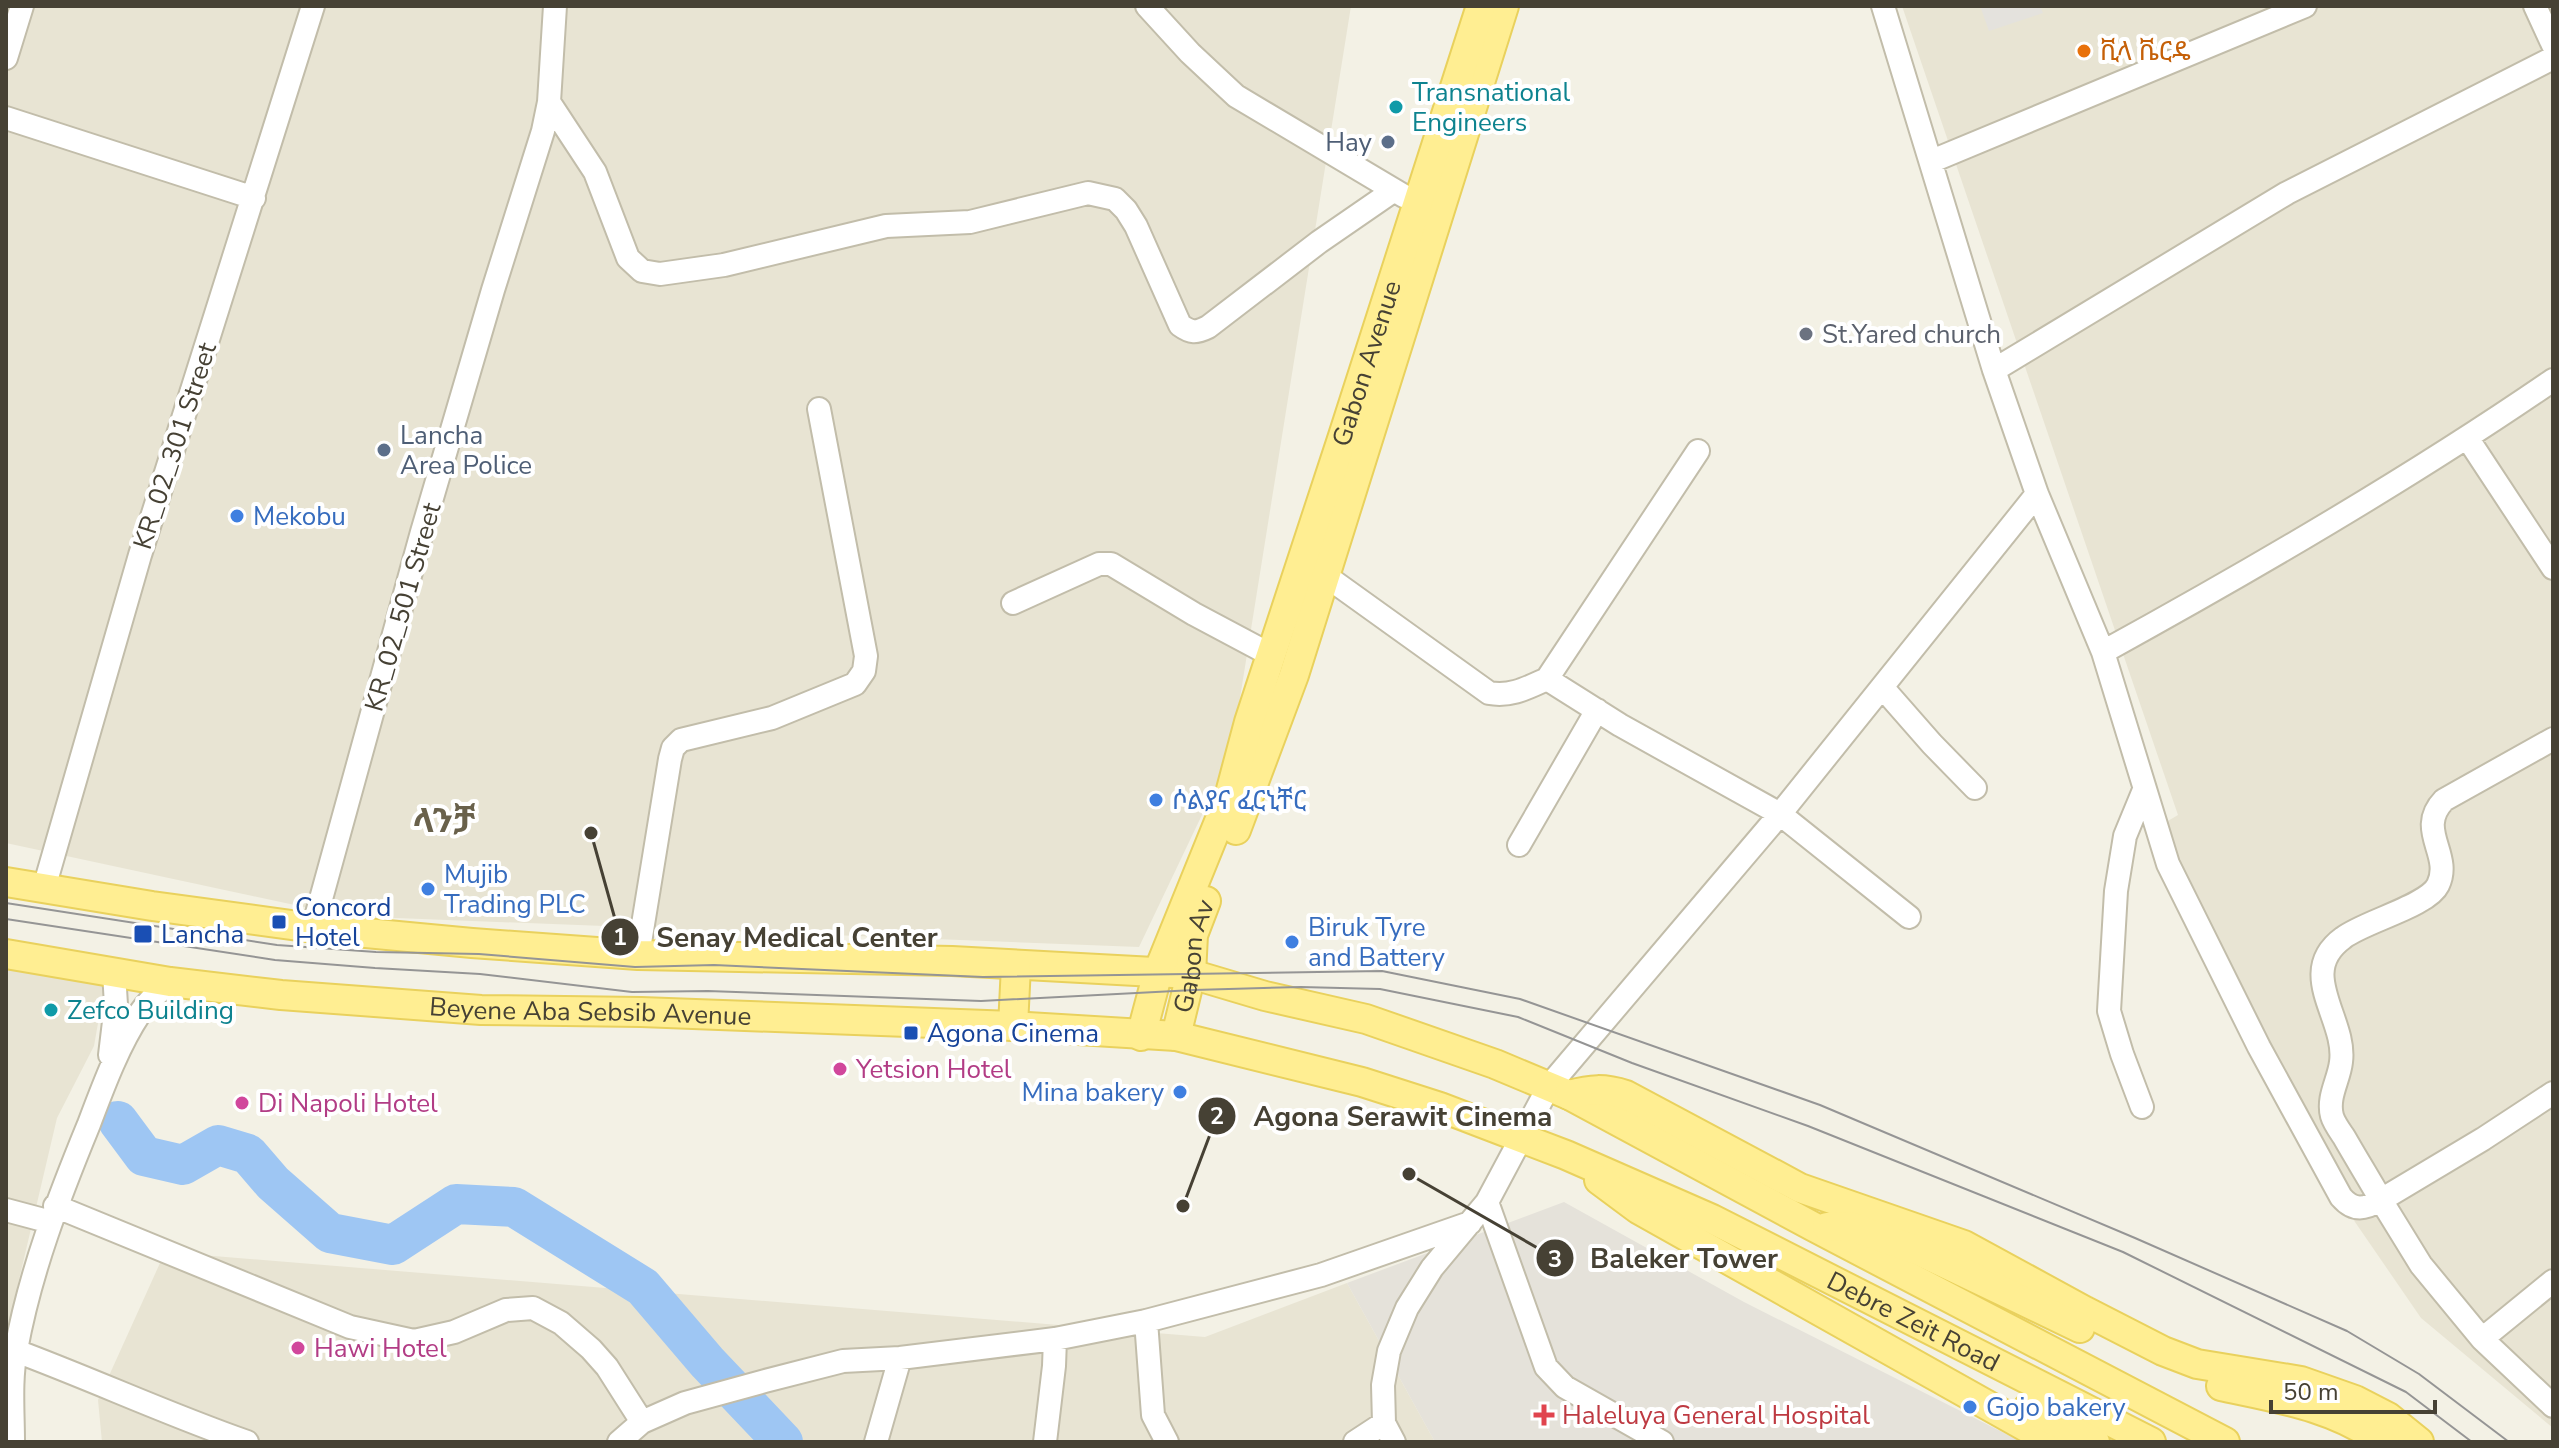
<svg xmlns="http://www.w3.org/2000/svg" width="2559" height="1448" viewBox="0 0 2559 1448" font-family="'Nunito Sans','Noto Sans Ethiopic',sans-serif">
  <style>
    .residential { fill: #e8e4d3 }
    .industrial { fill: #e5e2da }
    .parking { fill: #e4e2dd }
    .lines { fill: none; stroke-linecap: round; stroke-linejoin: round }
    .river { stroke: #9ec6f3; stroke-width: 40 }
    .minor-casing { stroke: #c2bdaa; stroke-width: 26 }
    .major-casing { stroke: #e9d15d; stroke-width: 32 }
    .minor { stroke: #fff; stroke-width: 22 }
    .major { stroke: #ffee92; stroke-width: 28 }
    .tram { stroke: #959595; stroke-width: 2 }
    .food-dot { fill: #e8710a; stroke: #fff; stroke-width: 3 }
    .culture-dot { fill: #0f9aa8; stroke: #fff; stroke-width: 3 }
    .service-dot { fill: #5c6f8a; stroke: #fff; stroke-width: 3 }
    .worship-dot { fill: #6b7280; stroke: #fff; stroke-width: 3 }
    .shop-dot { fill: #3f7fe0; stroke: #fff; stroke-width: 3 }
    .transit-dot { fill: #1a4fb4; stroke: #fff; stroke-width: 3 }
    .hotel-dot { fill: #d1479c; stroke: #fff; stroke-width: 3 }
    .health-dot { fill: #e0444e; stroke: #fff; stroke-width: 3 }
    .labels { text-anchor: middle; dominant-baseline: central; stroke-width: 8; stroke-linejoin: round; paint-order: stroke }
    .food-label { font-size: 26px; fill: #c56008; stroke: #fff; text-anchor: start }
    .culture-label { font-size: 26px; fill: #0d838f; stroke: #fff; text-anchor: start }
    .service-label { font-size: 26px; fill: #4e5e75; stroke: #fff; text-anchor: end }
    .worship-label { font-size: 26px; fill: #5b616d; stroke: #fff; text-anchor: start }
    .street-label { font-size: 26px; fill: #464134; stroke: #fff }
    .shop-label { font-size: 26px; fill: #366cbe; stroke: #fff; text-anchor: start }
    .transit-label { font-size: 26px; fill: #164399; stroke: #fff; text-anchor: start }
    .hotel-label { font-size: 26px; fill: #b23c85; stroke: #fff; text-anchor: start }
    .health-label { font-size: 26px; fill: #be3a42; stroke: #fff; text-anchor: start }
    .district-label { font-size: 34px; font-weight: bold; fill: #69614b; stroke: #fff }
    .leader { fill: none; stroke: #464134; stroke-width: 3 }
    .callout-dot { fill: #464134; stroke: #fff; stroke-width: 3 }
    .mark-label { font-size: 24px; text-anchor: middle; font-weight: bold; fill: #fff }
    .callout-label { font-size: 28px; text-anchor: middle; font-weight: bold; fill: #464134; stroke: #fff; stroke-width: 8; stroke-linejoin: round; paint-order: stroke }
  </style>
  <rect width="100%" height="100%" fill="#f3f1e5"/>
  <path class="residential" d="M 6,6 L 1351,6 L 1231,754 L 1139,947 L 346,916 L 6,843 Z
    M 1902,6 L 2553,6 L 2553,1428 L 2421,1318 L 2311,1158 L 2161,825 L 2178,815 Z
    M 6,966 L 105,983 L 94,1046 L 57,1118 L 6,1335 Z
    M 165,1252 L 1205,1337 L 1347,1283 L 1435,1442 L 102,1442 L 98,1400 Z"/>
  <path class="industrial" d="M 1564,1202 L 1744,1302 L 2022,1442 L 1435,1442 L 1347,1283 Z"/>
  <path class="parking" d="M 1980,6 L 2040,6 L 2043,13 L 1989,31 Z"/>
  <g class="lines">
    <path class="river" d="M 118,1121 L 144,1156 L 183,1165 L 218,1145 L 248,1154 L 273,1183 L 330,1233 L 393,1245 L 456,1204 L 514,1207 L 643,1287 L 707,1362 L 783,1442"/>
    <g class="minor-casing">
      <path id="minor" d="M 1147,6 L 1190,53 L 1236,96 L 1404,196
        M 1883,6 L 1994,370 L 2037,494 L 2103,652 L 2168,864 L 2259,1047 L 2341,1197 C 2354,1212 2365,1209 2381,1200 L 2421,1265 L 2482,1339 L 2553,1406
        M 2535,6 L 2553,45
        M 6,58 L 22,6
        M 549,102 L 595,172 L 628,258 L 642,271 L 660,274 L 724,265 L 886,226 L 970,222 L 1088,193 L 1115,199 L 1126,210 L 1136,226 L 1180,325 C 1191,333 1196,333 1208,327 L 1319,242 L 1393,191
        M 6,118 L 254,198
        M 1932,161 L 2305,6
        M 1994,370 L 2287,193 L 2553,58
        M 2468,439 L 2553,568
        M 1326,576 L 1489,693 C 1511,697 1527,688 1547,679 L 1620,725 L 1780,814 L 1909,917
        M 1013,603 L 1099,564 L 1111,564 L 1194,614 L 1271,655
        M 2103,652 C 2256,568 2409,479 2553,380
        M 1547,679 L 1698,451
        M 1882,687 L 1932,744 L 1975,788
        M 2553,739 L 2444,800 C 2415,830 2453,854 2438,885 C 2428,906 2363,922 2343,938 C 2295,973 2347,1019 2341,1062 C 2339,1080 2327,1097 2332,1116 C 2334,1123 2340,1131 2344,1137 C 2356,1158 2369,1179 2381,1200 L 2483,1139 L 2553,1093
        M 1519,845 L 1597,710
        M 44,888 L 140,555 L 313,6
        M 313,928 L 422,532 L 493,290 L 543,131 L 549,102 L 555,6
        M 638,955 L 670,759 L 673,748 L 681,740 L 772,718 L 855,684 L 864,671 L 866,656 L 819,409
        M 110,1055 L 116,1005 L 114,972
        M 2142,1107 L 2122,1054 L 2109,1011 L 2116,891 L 2125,836 L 2144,790
        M 1487,1202 L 1546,1367 L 1565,1387 L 1662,1442
        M 55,1206 L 350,1327 L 414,1341 L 454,1332 L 506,1310 L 533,1308 L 561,1323 L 591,1349 L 607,1367 L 642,1422
        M 6,1210 L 51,1222
        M 1146,1321 L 1153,1415 L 1167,1442
        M 2482,1339 L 2553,1281
        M 16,1351 C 94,1380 169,1415 247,1442
        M 13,1442 C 13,1411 10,1381 16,1350 C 30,1272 59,1197 89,1124 C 103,1087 118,1046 140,1013 C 148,1001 158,992 170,982
        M 619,1442 L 642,1422 L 685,1403 L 765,1381 L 843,1361 L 900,1358 L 1055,1339 L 1146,1321 L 1321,1275 L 1470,1223
        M 876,1442 L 900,1358
        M 1045,1442 L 1054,1366 L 1055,1339
        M 1355,1442 L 1384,1423
        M 1394,1442 L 1384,1423 L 1383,1385 L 1389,1351 L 1407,1308 L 1432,1268 L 1487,1202 L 1549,1086 L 1780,814 L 2037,494"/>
    </g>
    <g class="major-casing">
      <g id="major">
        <path d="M 1236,830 L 1294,675 L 1504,6"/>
        <path d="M 6,882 L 152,906 L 313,928 L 472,943 L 638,955 L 952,961 L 1191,974 L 1265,996 L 1366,1019 L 1495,1064 L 1569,1095 L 1814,1227 L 2225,1442"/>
        <path id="s1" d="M 6,954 L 170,982 L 281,995 L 481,1010 L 641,1012 L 1013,1026 L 1176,1036 L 1362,1082 L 1440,1107 L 1566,1155 L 1712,1219 L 2151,1442"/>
        <path d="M 1013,1026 L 1016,966"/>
        <path id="s2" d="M 1141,1036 L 1158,972 L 1229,797 L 1249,722 L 1343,436 L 1481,6"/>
        <path id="s3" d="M 1176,1036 L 1191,974 L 1193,935 L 1206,901"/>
        <path d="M 1569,1095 C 1591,1089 1604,1088 1626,1095 L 1800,1188 L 1964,1245 L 2085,1311 L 2163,1351 L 2197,1364 L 2301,1381 L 2355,1400 L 2388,1417 L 2419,1442"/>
        <path d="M 1599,1180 L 1638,1209 L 2053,1442"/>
        <path d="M 1827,1227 L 1850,1226 L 1919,1251 L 2080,1328"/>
        <path d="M 2221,1386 C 2277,1398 2336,1407 2382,1442"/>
        <path d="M 2028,1408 L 2095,1442"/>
      </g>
    </g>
    <use href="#minor" class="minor"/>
    <use href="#major" class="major"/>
    <path class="tram" d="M 6,903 L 277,945 L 376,952 L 479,954 L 635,967 L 714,965 L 983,977 L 1382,971 L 1520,999 L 1820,1105 L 2135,1238 L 2347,1331 L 2419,1374 L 2509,1442
      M 6,919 L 275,960 L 375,968 L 480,974 L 632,992 L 708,991 L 981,1001 L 1194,990 L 1301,987 L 1380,989 L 1518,1017 L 1632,1063 L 1808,1126 L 2123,1252 L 2406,1392 L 2472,1442"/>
  </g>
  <circle class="food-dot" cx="2084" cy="51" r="8"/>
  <g class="culture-dot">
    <circle cx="1396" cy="107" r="8"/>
    <circle cx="51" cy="1010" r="8"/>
  </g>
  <g class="service-dot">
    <circle cx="1388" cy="142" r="8"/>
    <circle cx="384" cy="450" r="8"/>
  </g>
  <circle class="worship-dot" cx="1806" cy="334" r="8"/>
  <g class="shop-dot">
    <circle cx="237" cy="516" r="8"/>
    <circle cx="1156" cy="800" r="8"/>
    <circle cx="428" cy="889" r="8"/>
    <circle cx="1292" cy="942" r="8"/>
    <circle cx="1180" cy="1092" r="8"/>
    <circle cx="1970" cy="1407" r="8"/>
  </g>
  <g class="transit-dot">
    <rect x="271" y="914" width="16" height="16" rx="4"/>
    <rect x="133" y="924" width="20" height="20" rx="4"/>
    <rect x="903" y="1025" width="16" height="16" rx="4"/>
  </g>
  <g class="hotel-dot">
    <circle cx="840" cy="1069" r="8"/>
    <circle cx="242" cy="1103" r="8"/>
    <circle cx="298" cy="1348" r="8"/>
  </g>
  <path class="health-dot" d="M1540 1403h8v8h8v8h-8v8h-8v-8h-8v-8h8z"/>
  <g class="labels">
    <g class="food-label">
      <text x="2100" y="51">ቪላ ቬርዴ</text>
    </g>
    <g class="culture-label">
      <text x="1412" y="92">Transnational<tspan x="1412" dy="30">Engineers</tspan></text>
      <text x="67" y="1010">Zefco Building</text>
    </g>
    <g class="service-label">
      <text x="1372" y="142">Hay</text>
      <text x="400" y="435" text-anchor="start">Lancha<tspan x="400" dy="30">Area Police</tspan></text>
    </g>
    <g class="worship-label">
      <text x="1822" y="334">St.Yared church</text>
    </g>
    <g class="street-label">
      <text stroke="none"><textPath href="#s2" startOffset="710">Gabon Avenue</textPath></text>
      <text transform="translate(175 446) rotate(-72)">KR_02_301 Street</text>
      <text transform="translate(403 607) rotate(-74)">KR_02_501 Street</text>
      <text stroke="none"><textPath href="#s3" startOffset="82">Gabon Av</textPath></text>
      <text stroke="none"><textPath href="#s1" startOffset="588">Beyene Aba Sebsib Avenue</textPath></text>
      <text stroke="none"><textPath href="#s1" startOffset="1968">Debre Zeit Road</textPath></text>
    </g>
    <g class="shop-label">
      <text x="253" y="516">Mekobu</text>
      <text x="1172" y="800">ሶልያና ፈርኒቸር</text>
      <text x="444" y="874">Mujib<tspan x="444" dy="30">Trading PLC</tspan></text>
      <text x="1308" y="927">Biruk Tyre<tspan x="1308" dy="30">and Battery</tspan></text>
      <text x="1164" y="1092" text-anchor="end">Mina bakery</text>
      <text x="1986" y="1407">Gojo bakery</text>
    </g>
    <g class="transit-label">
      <text x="295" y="907">Concord<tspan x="295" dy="30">Hotel</tspan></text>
      <text x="161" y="934">Lancha</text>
      <text x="927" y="1033">Agona Cinema</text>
    </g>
    <g class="hotel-label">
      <text x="856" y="1069">Yetsion Hotel</text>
      <text x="258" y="1103">Di Napoli Hotel</text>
      <text x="314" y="1348">Hawi Hotel</text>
    </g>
    <g class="health-label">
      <text x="1562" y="1415">Haleluya General Hospital</text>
    </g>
    <g class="district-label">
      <text x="444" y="821">ላንቻ</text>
    </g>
  </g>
  <path class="leader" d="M591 833L620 937M1183 1206L1217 1116M1409 1174L1555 1258"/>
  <g class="callout-dot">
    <circle cx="591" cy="833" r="8"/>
    <circle cx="1183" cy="1206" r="8"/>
    <circle cx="1409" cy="1174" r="8"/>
    <circle cx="620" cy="937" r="20"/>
    <circle cx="1217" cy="1116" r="20"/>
    <circle cx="1555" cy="1258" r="20"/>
  </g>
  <g class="mark-label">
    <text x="620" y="945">1</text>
    <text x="1217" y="1124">2</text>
    <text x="1555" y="1267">3</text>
  </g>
  <g class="callout-label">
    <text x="797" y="947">Senay Medical Center</text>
    <text x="1403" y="1126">Agona Serawit Cinema</text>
    <text x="1684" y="1268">Baleker Tower</text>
  </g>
  <rect width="2559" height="1448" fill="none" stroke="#464134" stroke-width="16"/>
  <path d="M2271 1400v12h164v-12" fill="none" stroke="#464134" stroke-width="4"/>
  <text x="2283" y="1400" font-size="24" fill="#464134" stroke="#ffffff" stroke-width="6" paint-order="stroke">50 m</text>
</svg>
